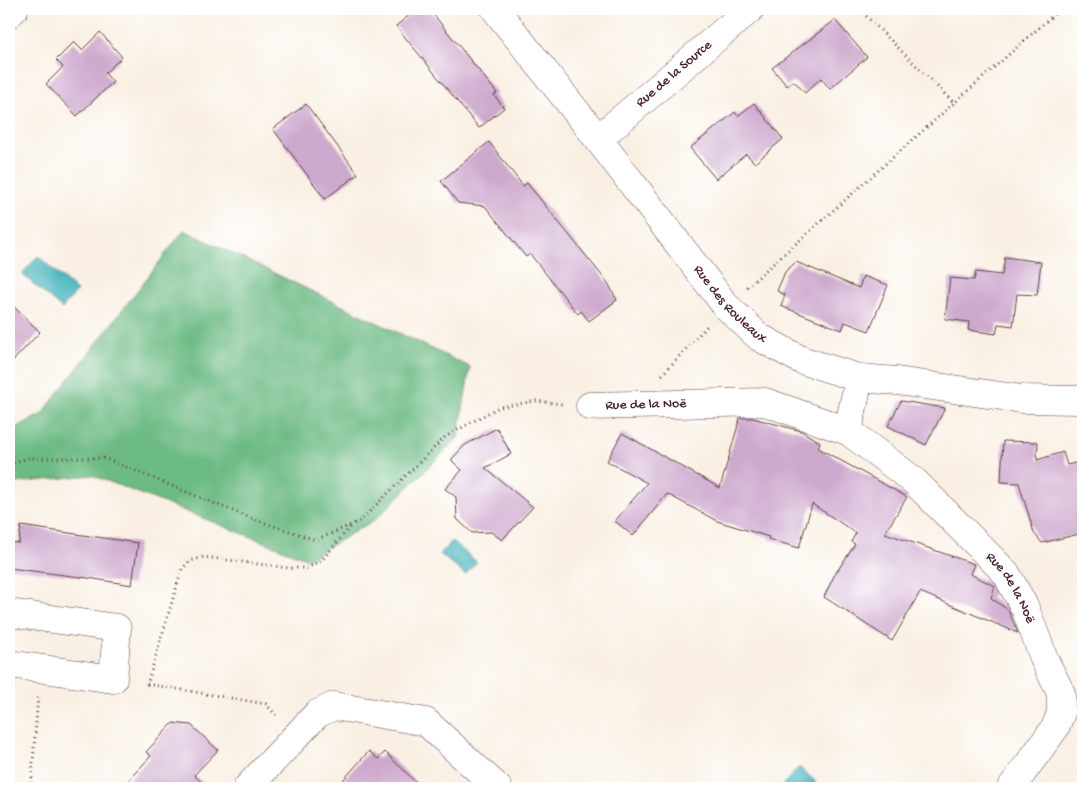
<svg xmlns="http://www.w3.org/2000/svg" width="1092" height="797" viewBox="0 0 1092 797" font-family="'Gochi Hand',sans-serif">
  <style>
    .forest { fill: #6dbb84; stroke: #5c6d58 }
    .water { fill: #43b3bb; stroke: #466973 }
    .building { fill: #cda9cd }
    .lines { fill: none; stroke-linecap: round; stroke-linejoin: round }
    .minor-casing { stroke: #643e47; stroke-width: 29 }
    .path { stroke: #643e47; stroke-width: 3; stroke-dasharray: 1 4; stroke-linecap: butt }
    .minor { stroke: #fff; stroke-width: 28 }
    .labels { text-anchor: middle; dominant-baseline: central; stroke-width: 4; stroke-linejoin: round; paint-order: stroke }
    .street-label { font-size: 14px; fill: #4a1f2b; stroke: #fff }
  </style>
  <rect width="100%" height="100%" fill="#fff"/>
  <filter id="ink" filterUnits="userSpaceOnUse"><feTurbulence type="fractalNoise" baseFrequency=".02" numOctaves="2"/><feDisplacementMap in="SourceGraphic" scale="10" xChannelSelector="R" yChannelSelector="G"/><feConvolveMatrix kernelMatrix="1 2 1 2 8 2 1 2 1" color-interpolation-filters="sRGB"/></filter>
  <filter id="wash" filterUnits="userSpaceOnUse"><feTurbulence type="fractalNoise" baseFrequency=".0096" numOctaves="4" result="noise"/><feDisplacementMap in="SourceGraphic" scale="20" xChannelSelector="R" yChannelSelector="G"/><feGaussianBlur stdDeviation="1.12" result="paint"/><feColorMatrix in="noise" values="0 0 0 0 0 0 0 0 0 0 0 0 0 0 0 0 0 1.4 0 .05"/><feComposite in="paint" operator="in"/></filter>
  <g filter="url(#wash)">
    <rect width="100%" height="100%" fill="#f9f0e3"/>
    <path class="forest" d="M 184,230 L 470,367 L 458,438 L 376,519 L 308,559 L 92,475 L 16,483 L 9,459 L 9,431 L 42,414 Z"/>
    <path class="water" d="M 38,256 L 77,291 L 62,309 L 22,274 Z
      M 452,541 L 477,562 L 465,575 L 440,554 Z
      M 799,767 L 816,782 L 809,788 L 780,788 Z"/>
    <g id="blocks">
      <path class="building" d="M 417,9 L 429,9 L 497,93 L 494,95 L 504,108 L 479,128 L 396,26 Z
        M 835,20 L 867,57 L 830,89 L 821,78 L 805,93 L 794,81 L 787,86 L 772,68 Z
        M 100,32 L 122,57 L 105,73 L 113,82 L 77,116 L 46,84 L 63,67 L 56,60 L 74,42 L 82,50 Z
        M 754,103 L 783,139 L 755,163 L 746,154 L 716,179 L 690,148 L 735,112 L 738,116 Z
        M 306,104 L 358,174 L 325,199 L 273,129 Z
        M 489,142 L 523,186 L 527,183 L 608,283 L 617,300 L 589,321 L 581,311 L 578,314 L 530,254 L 526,257 L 485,206 L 458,203 L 441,181 Z
        M 1005,257 L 1041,262 L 1037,295 L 1017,294 L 1013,326 L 998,324 L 996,334 L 968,330 L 969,322 L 945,319 L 950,278 L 974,280 L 976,272 L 1002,275 Z
        M 796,262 L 859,288 L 863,276 L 888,285 L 869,331 L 845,322 L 842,330 L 781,306 L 785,295 L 777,291 L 785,272 Z
        M 9,302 L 40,332 L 9,365 Z
        M 901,401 L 945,408 L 926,445 L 888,426 Z
        M 740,418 L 753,418 L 801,431 L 820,442 L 818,448 L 907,497 L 885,533 L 974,564 L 970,574 L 995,586 L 991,598 L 1008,610 L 1018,633 L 920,592 L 892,641 L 824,597 L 834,576 L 855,544 L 851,542 L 856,533 L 812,504 L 799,548 L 768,539 L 769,537 L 717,521 L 667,494 L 633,536 L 615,521 L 647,483 L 607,461 L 622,433 L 720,488 Z
        M 497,428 L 511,454 L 485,468 L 533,507 L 502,540 L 491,532 L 472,533 L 457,519 L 456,497 L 445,489 L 462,470 L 451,460 L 465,445 Z
        M 1003,441 L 1038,442 L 1037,460 L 1063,452 L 1067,465 L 1083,461 L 1083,533 L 1042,543 L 1034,533 L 1019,483 L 1001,482 Z
        M 21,526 L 138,543 L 132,585 L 88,578 L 9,568 L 9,542 L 19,543 Z
        M 173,723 L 191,725 L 218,750 L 194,775 L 208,788 L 121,788 L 151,756 L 146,752 Z
        M 369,751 L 378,759 L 385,752 L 422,788 L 336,788 Z"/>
    </g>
  </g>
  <g filter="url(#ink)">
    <use href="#blocks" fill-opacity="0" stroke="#643e47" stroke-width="1"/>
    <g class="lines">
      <g class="minor-casing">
        <g id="minor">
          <path id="s1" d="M 495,9 L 598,139 L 726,306 L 759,337 L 801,360 L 859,378 L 897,381 L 1022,399 L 1075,400 L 1083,398"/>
          <path d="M 9,14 L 14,9"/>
          <path id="s2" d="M 598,139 L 750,9"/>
          <path id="s3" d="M 859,378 L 848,431 L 913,480 L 1006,573 L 1025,608 L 1045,661 L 1061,693 L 1061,713 L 1055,728 L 1011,788"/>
          <path id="s4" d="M 590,406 L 765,402 L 848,431"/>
          <path d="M 9,613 L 117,628 L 113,679 L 9,664"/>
          <path d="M 247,788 L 317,714 L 334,706 L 426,722 L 498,788"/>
        </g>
      </g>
      <path class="path" d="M 859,9 L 954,103
        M 747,287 L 1060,9
        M 662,375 L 707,326
        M 9,465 L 27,458 L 104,458 L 250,518 L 316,540 L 360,521 L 445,437 L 499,407 L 536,401 L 562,404
        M 147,684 L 266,704 L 276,715
        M 147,685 L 182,569 L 190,561 L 204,557 L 289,568 L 307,568 L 321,561 L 351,526
        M 31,788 L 38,697"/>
      <use href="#minor" class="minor"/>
    </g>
  </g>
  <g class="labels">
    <g class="street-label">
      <text stroke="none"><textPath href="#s2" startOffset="100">Rue de la Source</textPath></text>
      <text stroke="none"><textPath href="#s1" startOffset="378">Rue des Rouleaux</textPath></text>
      <text stroke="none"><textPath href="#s4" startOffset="56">Rue de la Noë</textPath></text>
      <text stroke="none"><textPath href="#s3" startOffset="282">Rue de la Noë</textPath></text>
    </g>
  </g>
  <rect width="1092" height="797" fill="none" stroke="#fff" stroke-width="30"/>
</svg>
